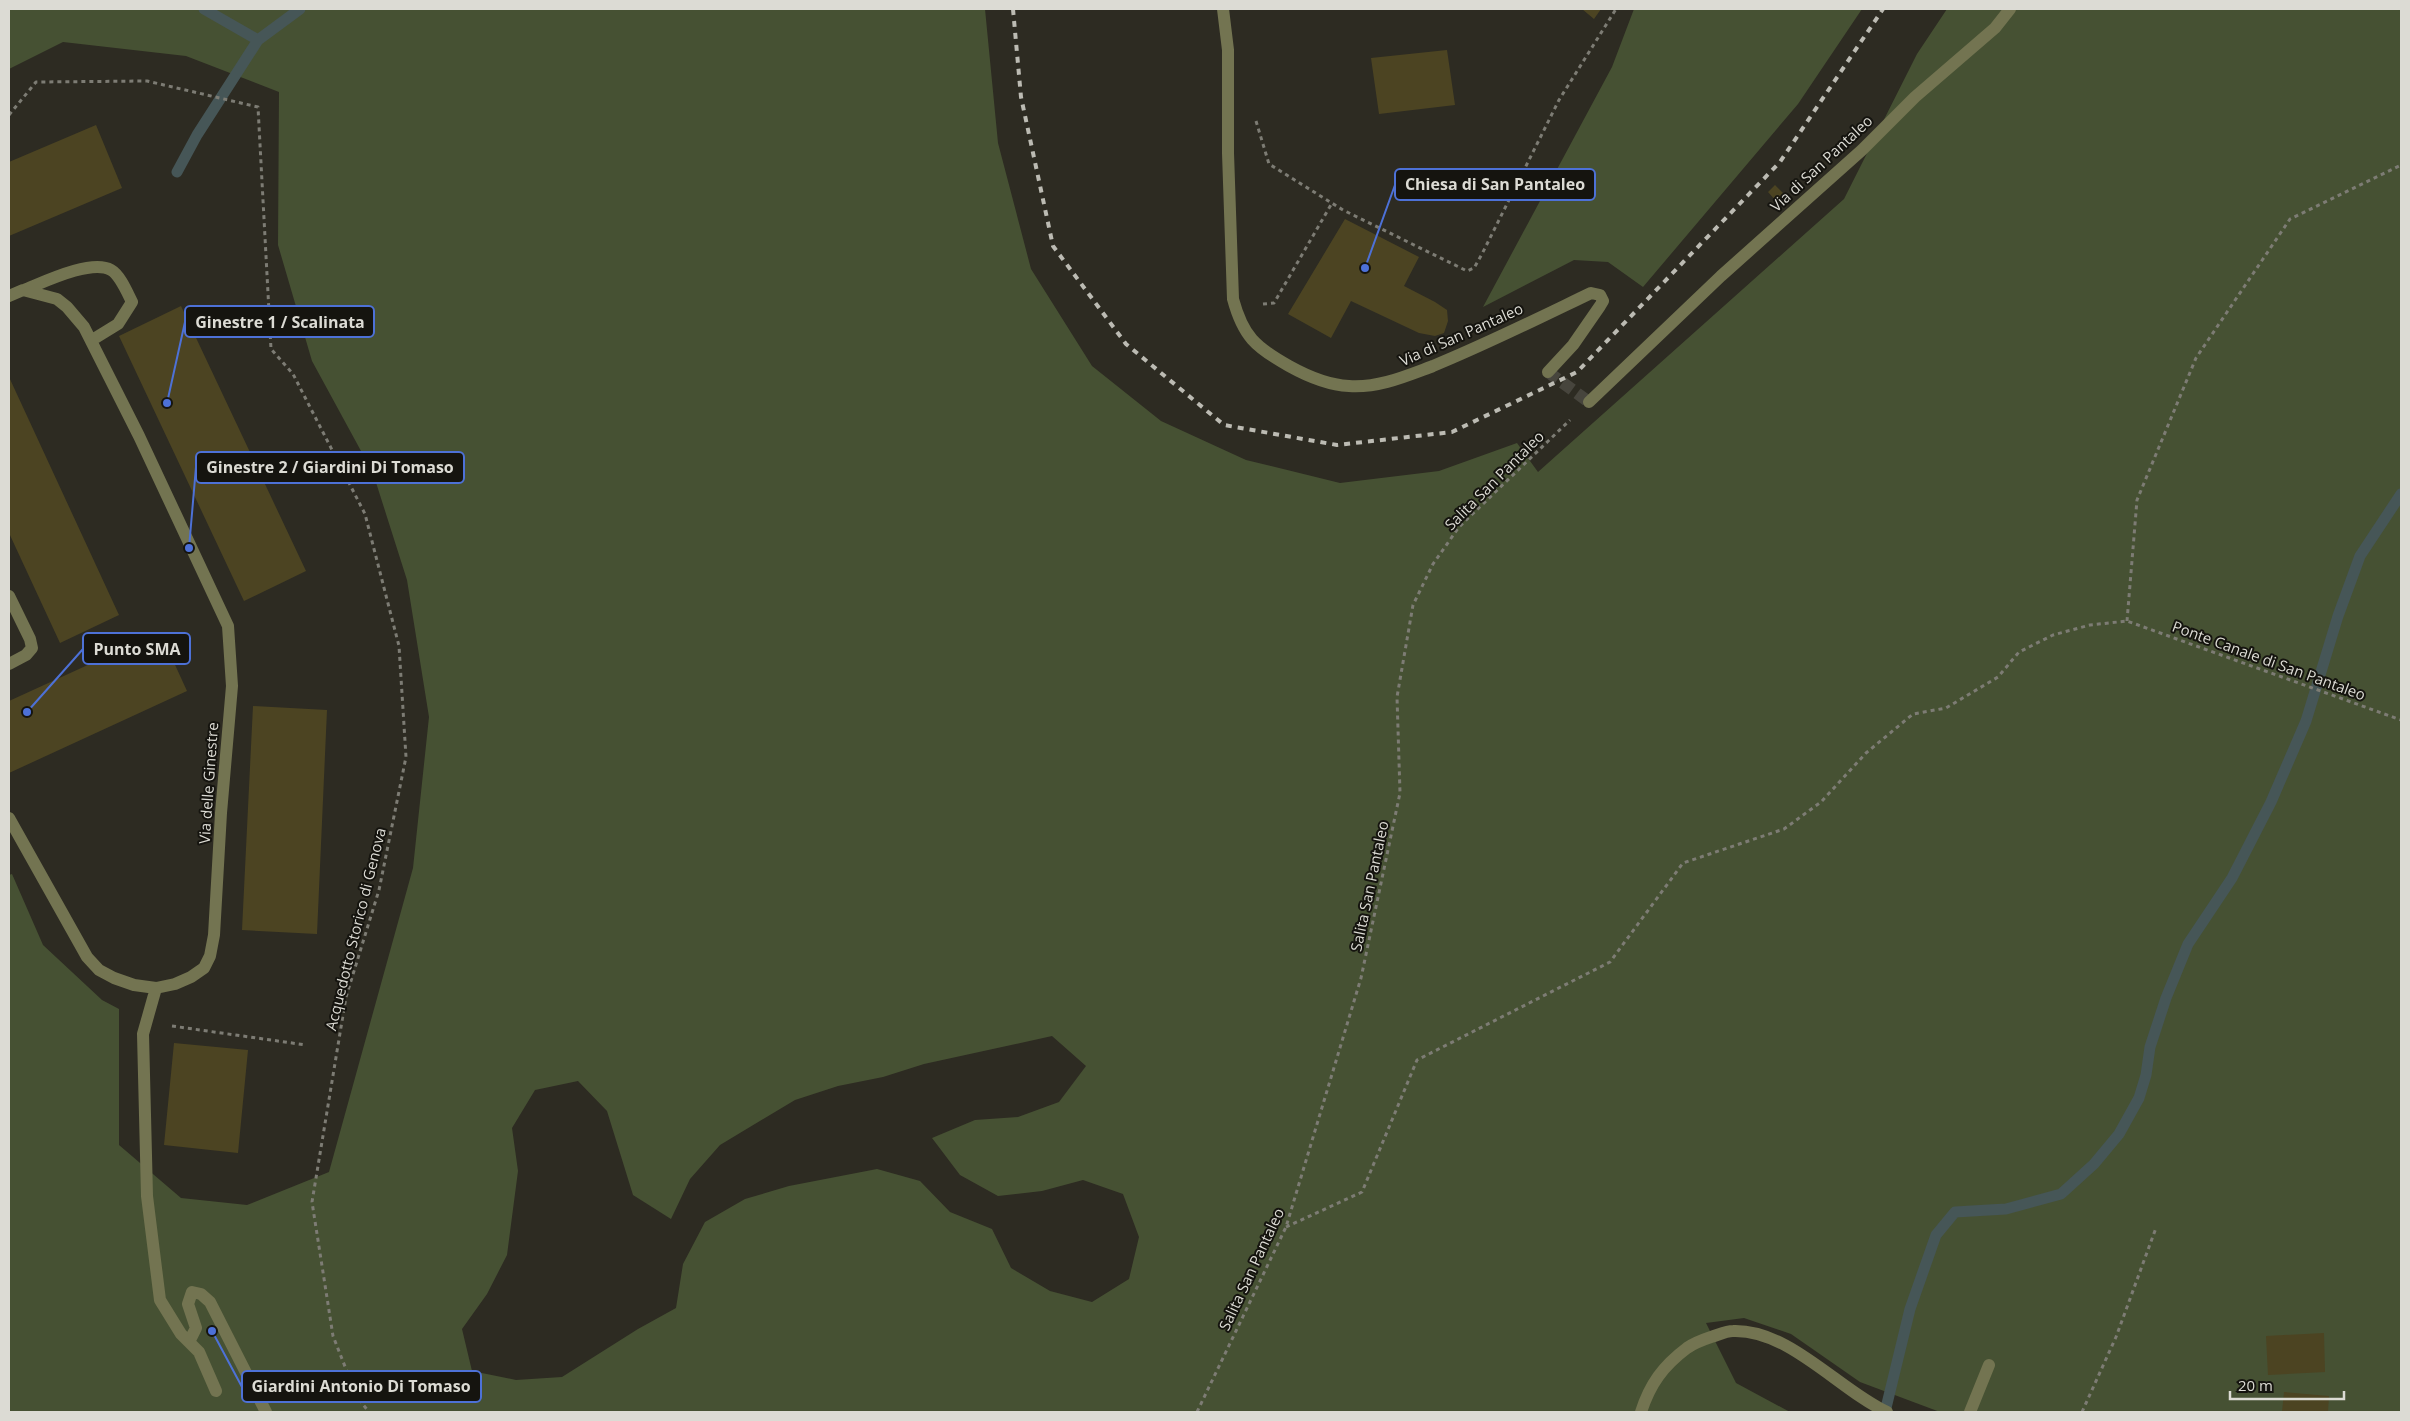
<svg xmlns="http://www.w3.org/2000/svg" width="2410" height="1421" viewBox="0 0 2410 1421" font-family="'Open Sans',sans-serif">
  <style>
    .green { fill: #465133; fill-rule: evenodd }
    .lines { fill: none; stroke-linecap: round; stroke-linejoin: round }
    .stream { stroke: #465657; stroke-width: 11 }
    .building { fill: #4c4422 }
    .minor-tunnel { stroke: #47453d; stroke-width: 12; stroke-dasharray: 12 6; stroke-linecap: butt }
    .path { stroke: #7d7c74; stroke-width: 3; stroke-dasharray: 4 4; stroke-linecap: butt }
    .minor { stroke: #737451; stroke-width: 12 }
    .rail { stroke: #bcbbb3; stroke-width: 4; stroke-dasharray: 6 6; stroke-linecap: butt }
    .labels { text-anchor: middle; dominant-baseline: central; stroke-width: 4; stroke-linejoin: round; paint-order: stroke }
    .street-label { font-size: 15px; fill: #dcdbd4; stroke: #15140f }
    .leader { fill: none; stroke: #4d71d7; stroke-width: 2 }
    .callout-dot { fill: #4d71d7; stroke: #15140f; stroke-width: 2 }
    .callout { fill: #15140f; stroke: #4d71d7; stroke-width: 2 }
    .callout-label { font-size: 16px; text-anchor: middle; font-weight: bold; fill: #dcdbd4 }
  </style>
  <rect width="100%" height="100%" fill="#2d2b22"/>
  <path class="green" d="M 9,9 L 985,9 L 998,143 L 1031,269 L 1092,366 L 1161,421 L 1246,460 L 1340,483 L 1439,471 L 1517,443 L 1538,472 L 1844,199 L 1917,54 L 1947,9 L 2401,9 L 2401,1412 L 1940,1412 L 1860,1382 L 1791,1334 L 1744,1318 L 1706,1323 L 1736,1383 L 1790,1412 L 9,1412 L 9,875 L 12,874 L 43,945 L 102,1000 L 119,1009 L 119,1145 L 181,1198 L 247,1205 L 329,1172 L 413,868 L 429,717 L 407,580 L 373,473 L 312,361 L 278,245 L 279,92 L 186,56 L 63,42 L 9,69 ZM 1052,1036 L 1086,1066 L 1059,1102 L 1018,1117 L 975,1120 L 932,1138 L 960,1175 L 998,1196 L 1042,1191 L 1083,1180 L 1123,1194 L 1139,1237 L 1129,1279 L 1092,1302 L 1050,1291 L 1011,1268 L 992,1229 L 950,1212 L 920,1181 L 877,1169 L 789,1186 L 745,1199 L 705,1222 L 683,1264 L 676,1308 L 638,1329 L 562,1377 L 516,1380 L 472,1371 L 462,1329 L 487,1294 L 507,1255 L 518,1171 L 512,1128 L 535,1090 L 578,1081 L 607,1111 L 633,1195 L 671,1219 L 690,1179 L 720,1145 L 795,1100 L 838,1086 L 883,1077 L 924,1064 Z
    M 1634,9 L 1862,9 L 1798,104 L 1643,287 L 1608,262 L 1574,260 L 1483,307 L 1612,67 Z"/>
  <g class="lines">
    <path class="stream" d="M 204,9 L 258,40
      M 177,172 L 197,135 L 258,40 L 300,9
      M 1885,1412 L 1910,1309 L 1936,1235 L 1955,1212 L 2006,1209 L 2061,1194 L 2094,1164 L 2119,1134 L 2139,1098 L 2146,1075 L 2150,1047 L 2166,998 L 2188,944 L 2232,878 L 2271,802 L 2306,721 L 2338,616 L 2360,556 L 2401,494"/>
  </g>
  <path class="building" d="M 1582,9 L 1601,9 L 1594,19 Z
    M 1447,50 L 1455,105 L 1379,114 L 1371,58 Z
    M 96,125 L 122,188 L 9,236 L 9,162 Z
    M 1775,185 L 1784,194 L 1776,201 L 1768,192 Z
    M 1345,219 L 1419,257 L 1404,286 L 1435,302 L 1447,310 L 1448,321 L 1444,333 L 1435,336 L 1419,333 L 1351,301 L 1331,338 L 1288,314 Z
    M 181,306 L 306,571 L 244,601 L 119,336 Z
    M 9,377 L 119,615 L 60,643 L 9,533 Z
    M 160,632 L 187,691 L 9,773 L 9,701 Z
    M 253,706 L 327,710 L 317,934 L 242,930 Z
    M 174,1043 L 248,1050 L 238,1153 L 164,1145 Z
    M 2324,1333 L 2325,1372 L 2268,1375 L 2266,1336 Z
    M 2284,1392 L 2329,1396 L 2328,1412 L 2282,1412 Z"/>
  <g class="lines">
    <path class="minor-tunnel" d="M 1548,372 L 1589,402"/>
    <path class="path" d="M 9,115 L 36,82 L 147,81 L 258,107 L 271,349 L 293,374 L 365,514 L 399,646 L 406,757 L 379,890 L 346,997 L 312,1202 L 333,1336 L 357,1397 L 369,1412
      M 1256,121 L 1269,164 L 1343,210 L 1467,271 L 1474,268 L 1482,254 L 1559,100 L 1616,9
      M 1263,304 L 1274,303 L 1332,203
      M 2127,621 L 2137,500 L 2196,358 L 2290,219 L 2401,165
      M 172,1026 L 306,1045
      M 1286,1227 L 1362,1192 L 1417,1060 L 1610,962 L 1683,863 L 1784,829 L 1821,802 L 1866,753 L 1913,714 L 1946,708 L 1998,677 L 2019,652 L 2053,635 L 2090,625 L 2127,621 L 2401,720
      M 1197,1412 L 1286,1227 L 1361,978 L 1400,793 L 1397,697 L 1413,605 L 1433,564 L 1459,527 L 1570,420
      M 2082,1412 L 2116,1337 L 2156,1228"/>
    <path class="minor" d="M 1223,9 L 1228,50 L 1228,153 L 1233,299 C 1243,336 1255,347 1289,366 C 1307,376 1327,385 1349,386 C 1379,388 1406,376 1433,366 C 1487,344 1539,318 1591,293 L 1600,295 L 1603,301 L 1600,306 L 1573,345 L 1548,372
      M 24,290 C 44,282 91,259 111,270 C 120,275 127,292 132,302 L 118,324 L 92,340
      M 9,296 L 23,290 L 57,299 L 67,307 L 84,327 L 139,436 L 228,626 L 232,686 L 221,813 L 214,935 L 210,956 L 204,968 L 191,977 L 175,984 L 156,988 L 134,985 L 114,978 L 99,970 L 87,957 L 9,818
      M 1589,402 L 1721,276 L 1862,150 L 1915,97 L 1995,28 L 2010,9
      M 9,596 L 30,639 L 32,648 L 26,655 L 9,664
      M 156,988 L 143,1034 L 147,1196 L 160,1300 L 181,1334 L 199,1352 L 216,1391
      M 189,1342 L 196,1328 L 188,1304 L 192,1292 L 201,1294 L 210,1302 L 266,1412
      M 1641,1412 C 1650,1384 1663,1366 1687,1348 C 1694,1343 1702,1340 1711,1337 C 1718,1335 1726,1331 1733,1331 C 1789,1329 1839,1390 1887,1412
      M 1970,1412 L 1989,1365"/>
    <path class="rail" d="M 1013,9 L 1021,97 L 1053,246 L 1126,344 L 1224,425 L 1337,445 L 1452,432 L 1577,372 L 1780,162 L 1883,9"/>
  </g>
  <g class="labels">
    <g class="street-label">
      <text transform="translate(1821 163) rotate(-43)">Via di San Pantaleo</text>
      <text transform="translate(1461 334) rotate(-24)">Via di San Pantaleo</text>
      <text transform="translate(1494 480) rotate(-45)">Salita San Pantaleo</text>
      <text transform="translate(2269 660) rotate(20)">Ponte Canale di San Pantaleo</text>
      <text transform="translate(208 783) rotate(-86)">Via delle Ginestre</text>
      <text transform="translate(1369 886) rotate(-78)">Salita San Pantaleo</text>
      <text transform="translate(355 929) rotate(-76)">Acquedotto Storico di Genova</text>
      <text transform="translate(1251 1269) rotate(-65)">Salita San Pantaleo</text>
    </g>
  </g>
  <path class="leader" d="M1365 268L1395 185M167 403L185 322M189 548L196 467M27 712L83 649M212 1331L242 1387"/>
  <g class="callout-dot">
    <circle cx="1365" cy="268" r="5"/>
    <circle cx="167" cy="403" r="5"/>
    <circle cx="189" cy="548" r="5"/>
    <circle cx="27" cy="712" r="5"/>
    <circle cx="212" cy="1331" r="5"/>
  </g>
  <g class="callout">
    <rect x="1395" y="169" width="200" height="31" rx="5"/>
    <rect x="185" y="306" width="189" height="31" rx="5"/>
    <rect x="196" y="452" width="268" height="31" rx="5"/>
    <rect x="83" y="633" width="107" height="31" rx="5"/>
    <rect x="242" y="1371" width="239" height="31" rx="5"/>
  </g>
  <g class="callout-label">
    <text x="1495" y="190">Chiesa di San Pantaleo</text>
    <text x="280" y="328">Ginestre 1 / Scalinata</text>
    <text x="330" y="473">Ginestre 2 / Giardini Di Tomaso</text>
    <text x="137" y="655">Punto SMA</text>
    <text x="361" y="1392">Giardini Antonio Di Tomaso</text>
  </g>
  <rect width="2410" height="1421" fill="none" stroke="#dcdbd4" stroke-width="20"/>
  <path d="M2230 1391v8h114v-8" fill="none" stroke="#dcdbd4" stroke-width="2.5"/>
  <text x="2238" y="1391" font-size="15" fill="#dcdbd4" stroke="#15140f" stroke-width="4" paint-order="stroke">20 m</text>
</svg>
